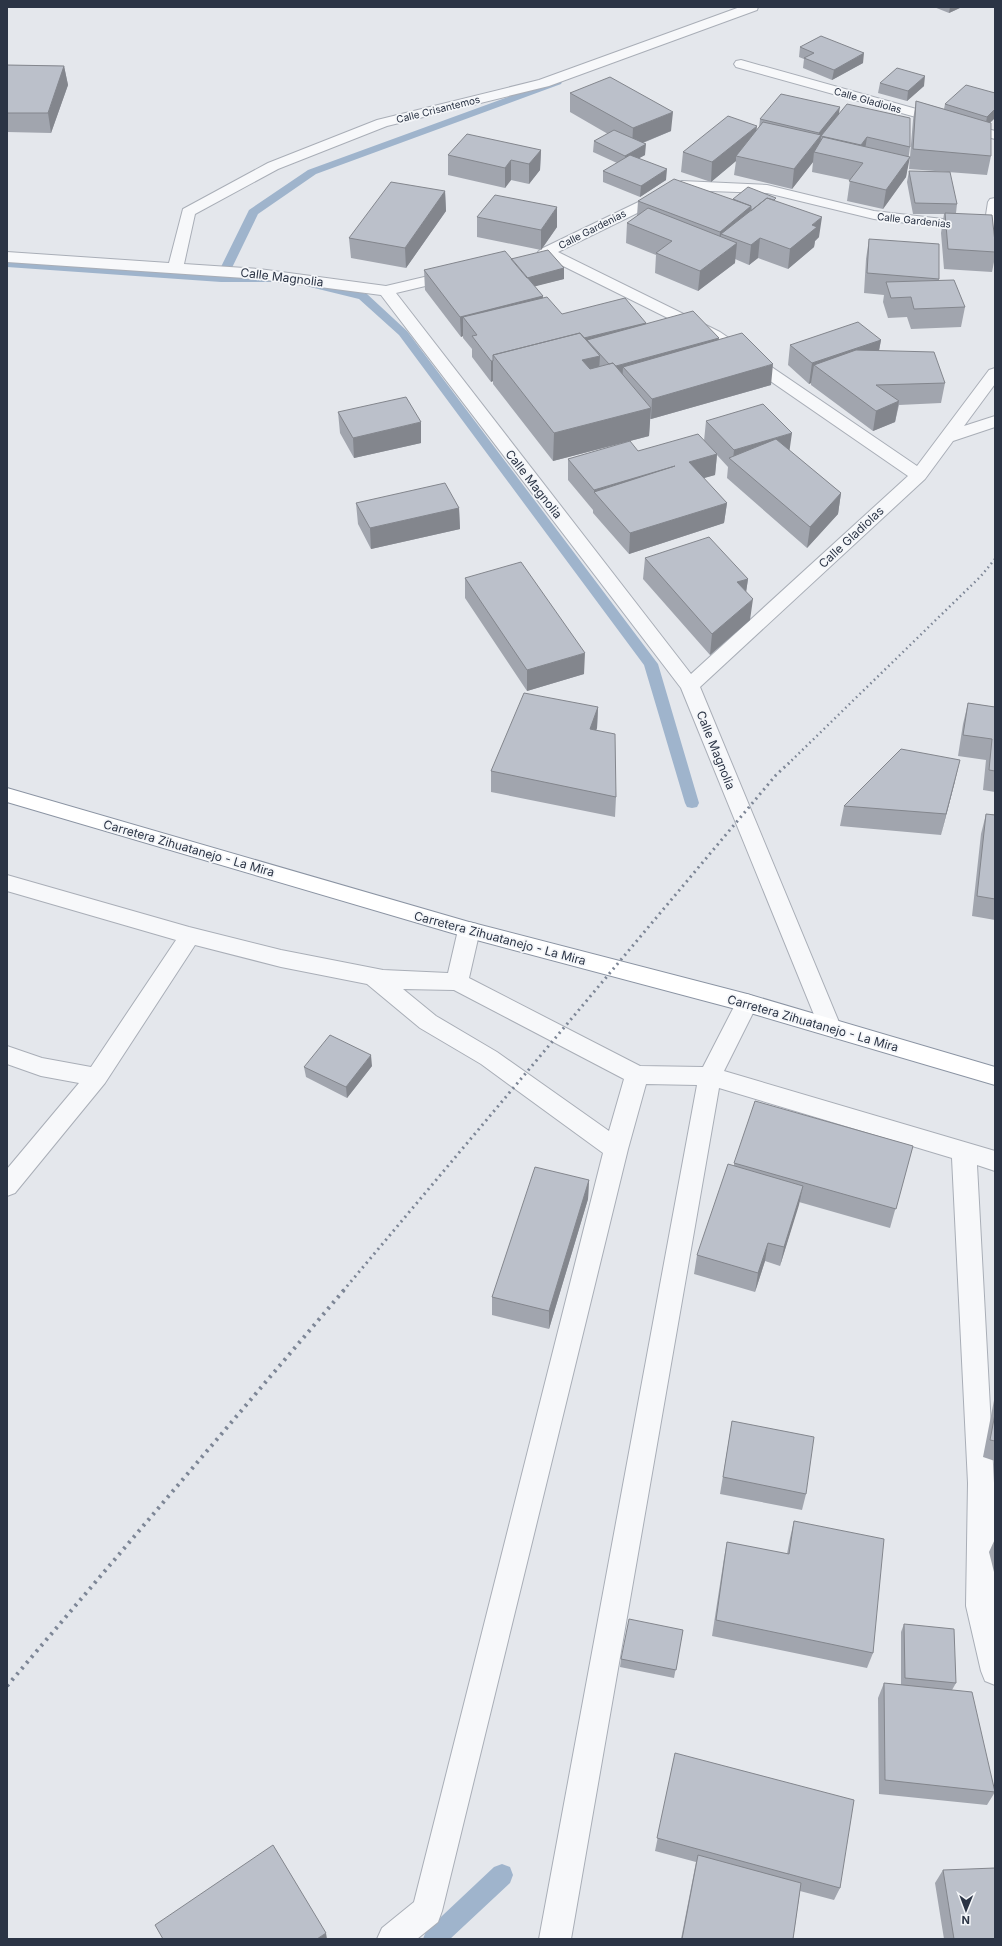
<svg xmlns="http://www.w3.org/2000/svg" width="1002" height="1946" viewBox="0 0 1002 1946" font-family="Inter,sans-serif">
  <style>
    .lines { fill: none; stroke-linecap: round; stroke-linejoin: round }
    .stream { fill: #9fb4cc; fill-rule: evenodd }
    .minor-casing { stroke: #a9aeb7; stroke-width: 2 }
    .highway-casing { stroke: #8b94a3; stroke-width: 2 }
    .minor { fill: #f7f8fa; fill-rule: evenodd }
    .highway { fill: #fff; fill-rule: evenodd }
    .rail-far2 { stroke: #7d8696; stroke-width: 2.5; stroke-dasharray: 1.5 3.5; stroke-linecap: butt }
    .rail-far1 { stroke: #7d8696; stroke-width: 3; stroke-dasharray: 2 4; stroke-linecap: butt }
    .rail { stroke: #7d8696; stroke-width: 4; stroke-dasharray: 2.5 5; stroke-linecap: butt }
    .wall { fill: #a1a5ae }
    .shaded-wall { fill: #83868d }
    .building { fill: #bbc0ca; stroke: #83868d }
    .labels { text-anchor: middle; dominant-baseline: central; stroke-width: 3.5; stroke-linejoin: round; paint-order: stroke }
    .far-street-label { font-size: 10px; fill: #2b3445; stroke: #f4f6f9 }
    .street-label { font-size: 12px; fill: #2b3445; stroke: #f4f6f9 }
  </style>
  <rect width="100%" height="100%" fill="#e4e7ec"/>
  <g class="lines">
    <path class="stream" d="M 557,79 L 562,82 L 561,84 L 316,174 L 258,214 L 228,276 L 283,277 L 289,280 L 287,282 L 221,282 L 7,267 L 7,261 L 217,275 L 249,210 L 308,170 Z
      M 310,281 L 367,294 L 407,331 L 658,664 L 699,803 L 697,807 L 692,808 L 687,807 L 685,803 L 644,665 L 399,335 L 359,299 L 306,286 L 304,284 L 306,282 Z
      M 502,1864 L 510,1867 L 513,1875 L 510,1883 L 450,1939 L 423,1939 L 426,1931 L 494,1867 Z"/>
    <g class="minor-casing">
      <path id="minor" d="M 740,7 L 758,7 L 757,10 L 549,86 L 387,126 L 278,169 L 195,214 L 184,264 L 259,269 L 386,286 L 454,270 L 459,272 L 462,275 L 459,278 L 396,293 L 691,674 L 908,476 L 708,338 L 541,255 L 538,252 L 541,249 L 682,181 L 767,185 L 874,211 L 977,223 L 980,226 L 977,229 L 972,231 L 874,219 L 767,193 L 684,190 L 558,252 L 720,332 L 917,466 L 989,370 L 995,368 L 995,384 L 964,426 L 995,416 L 995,427 L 953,441 L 925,479 L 700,687 L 841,1027 L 838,1033 L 830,1036 L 822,1033 L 819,1027 L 681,688 L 381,295 L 259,279 L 7,262 L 7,252 L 169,263 L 183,209 L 268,163 L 377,120 L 539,80 Z
        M 741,60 L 995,131 L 995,139 L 736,67 L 734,64 L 736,61 Z
        M 995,198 L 995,259 L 990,257 L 987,254 L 984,228 L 988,202 L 990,199 Z
        M 7,875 L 189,927 L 281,950 L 383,970 L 448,973 L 458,930 L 461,924 L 469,922 L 477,924 L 480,930 L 469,978 L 640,1066 L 703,1067 L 739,997 L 747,994 L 755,997 L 758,1003 L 724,1071 L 995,1151 L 995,1171 L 977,1165 L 994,1483 L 995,1685 L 985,1681 L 981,1671 L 966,1606 L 968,1483 L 952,1158 L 719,1088 L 571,1939 L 539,1939 L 697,1085 L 646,1084 L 628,1149 L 442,1911 L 438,1922 L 417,1939 L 377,1939 L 382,1928 L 414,1902 L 603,1153 L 481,1064 L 420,1028 L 367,984 L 281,967 L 195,945 L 105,1083 L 15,1193 L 7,1196 L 7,1169 L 79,1083 L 41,1076 L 7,1064 L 7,1046 L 42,1058 L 91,1067 L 176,940 L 7,891 ZM 403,989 L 454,990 L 624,1079 L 609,1131 L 497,1052 L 436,1016 Z"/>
    </g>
    <g class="highway-casing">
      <path id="highway" d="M 7,788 L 469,922 L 747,994 L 995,1067 L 995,1085 L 747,1012 L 469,938 L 7,802 Z"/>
    </g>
    <use href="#minor" class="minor"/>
    <use href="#highway" class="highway"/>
    <path class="rail-far2" d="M 788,764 L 981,576 L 995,559"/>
    <path class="rail-far1" d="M 343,1291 L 776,775 L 789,763"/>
    <path class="rail" d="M 7,1686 L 344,1290"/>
  </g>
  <path class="wall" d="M 934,7 L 962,7 L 949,13 Z
    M 800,47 L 863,63 L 832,80 L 803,68 L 804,59 L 799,57 Z
    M 7,65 L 64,66 L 68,85 L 51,133 L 7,132 Z
    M 880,83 L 924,86 L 907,101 L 878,93 Z
    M 570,93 L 671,131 L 643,143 L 645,155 L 639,158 L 666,180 L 640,197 L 603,182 L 603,171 L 617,163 L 593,152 L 594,141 L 608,134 L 570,112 Z
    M 995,93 L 995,118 L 990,123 L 991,156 L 987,175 L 909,169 L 913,120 L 916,101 L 944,109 L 945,104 Z
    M 839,114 L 910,147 L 906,177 L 883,209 L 847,201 L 850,180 L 812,172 L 813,162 L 792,189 L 734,175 L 736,161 L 711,182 L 681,172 L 683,152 L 757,130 L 759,128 L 760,119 Z
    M 541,150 L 540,170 L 529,184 L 511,180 L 505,188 L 448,175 L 448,155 Z
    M 909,171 L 957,204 L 956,213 L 995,242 L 995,257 L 992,272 L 944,269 L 941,233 L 944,214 L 913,214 L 907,182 Z
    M 445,191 L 446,211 L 406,268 L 351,258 L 349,238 Z
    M 733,199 L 776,201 L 819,237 L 815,241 L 814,247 L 788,269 L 758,258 L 749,265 L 735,259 L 735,263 L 698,291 L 655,273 L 656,255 L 626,243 L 627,223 L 637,216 L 638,201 Z
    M 477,217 L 557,227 L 541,250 L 477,237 Z
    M 869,239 L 939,279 L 939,280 L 965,307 L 961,327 L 911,329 L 907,317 L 888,318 L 883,302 L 884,295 L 864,293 L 866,259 Z
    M 511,259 L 564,268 L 564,279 L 534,286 L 543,296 L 543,298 L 562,314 L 646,323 L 646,324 L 719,338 L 719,340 L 771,385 L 651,419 L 650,419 L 649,436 L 553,461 L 493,384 L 493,381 L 491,382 L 472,357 L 472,349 L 463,338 L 463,336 L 461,337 L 425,290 L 424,270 Z
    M 881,340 L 879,351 L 945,383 L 941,403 L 899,405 L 895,422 L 873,431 L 811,385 L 811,383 L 809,384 L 788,365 L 790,345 Z
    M 338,412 L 421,443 L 354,458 L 340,433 Z
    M 706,421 L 790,451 L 841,493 L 838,514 L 807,548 L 727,478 L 728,467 L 717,455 L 715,475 L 703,478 L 727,503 L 724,523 L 629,554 L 593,513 L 593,510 L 568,480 L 568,459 L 638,451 L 704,441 Z
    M 356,503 L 459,508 L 460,529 L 371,549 L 358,524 Z
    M 645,558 L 748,579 L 746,592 L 750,620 L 710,655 L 643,579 Z
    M 465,578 L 584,674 L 527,691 L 465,598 Z
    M 968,703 L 995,707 L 995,792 L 983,790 L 986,760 L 958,756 L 963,724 Z
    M 598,707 L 597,728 L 596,730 L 616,797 L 615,817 L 491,792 L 491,771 Z
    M 955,781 L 941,835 L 840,826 L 844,806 Z
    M 986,814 L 995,815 L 995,920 L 972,916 L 981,834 Z
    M 372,1066 L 347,1098 L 306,1077 L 304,1067 Z
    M 913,1146 L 890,1228 L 799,1202 L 780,1266 L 765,1261 L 755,1292 L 694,1274 L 697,1255 L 734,1166 L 734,1163 Z
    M 589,1180 L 588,1199 L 549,1329 L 492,1315 L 492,1297 Z
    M 995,1395 L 995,1461 L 983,1457 Z
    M 732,1421 L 806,1494 L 802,1510 L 720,1494 Z
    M 794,1521 L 873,1653 L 867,1668 L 712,1636 L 724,1558 L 727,1542 L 787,1554 L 790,1538 Z
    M 995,1539 L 995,1576 L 989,1552 Z
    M 904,1624 L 956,1683 L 952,1690 L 995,1792 L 987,1805 L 879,1794 L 878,1698 L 884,1683 L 901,1685 L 901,1632 Z
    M 683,1630 L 674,1678 L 620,1667 L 621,1659 Z
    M 675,1753 L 840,1888 L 834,1900 L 800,1891 L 793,1939 L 681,1939 L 696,1862 L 655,1851 Z
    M 943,1870 L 995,1939 L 944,1939 L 935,1883 Z"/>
  <path class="shaded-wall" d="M 950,7 L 962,7 L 949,13 Z
    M 864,53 L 863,63 L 832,80 L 834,70 Z
    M 64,66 L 68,85 L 51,133 L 48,113 Z
    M 925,76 L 924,86 L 907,101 L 908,91 Z
    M 840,107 L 837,126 L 821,136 L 820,149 L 814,152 L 813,162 L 792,189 L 794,169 L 819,138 L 819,133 Z
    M 995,109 L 995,118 L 985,127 L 987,117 Z
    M 673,112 L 671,131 L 632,147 L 633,128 Z
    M 757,126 L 755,145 L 736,156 L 736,161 L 711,182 L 712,162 Z
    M 867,137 L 864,157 L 858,162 L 861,145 Z
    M 646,144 L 645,155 L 625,166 L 625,156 Z
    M 541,150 L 540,170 L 529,184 L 529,164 Z
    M 910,157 L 906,177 L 883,209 L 886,190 Z
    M 511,160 L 511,180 L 505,188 L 505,168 Z
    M 667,169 L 666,180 L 640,197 L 641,186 Z
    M 445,191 L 446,211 L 406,268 L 405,248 Z
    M 751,206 L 749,226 L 721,234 L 720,251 L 718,252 L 720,232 Z
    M 557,207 L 557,227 L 541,250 L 541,230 Z
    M 822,217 L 819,237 L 815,241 L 814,247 L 788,269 L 790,249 L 812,225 Z
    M 760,238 L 758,258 L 749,265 L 751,245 Z
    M 737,243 L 735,263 L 698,291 L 700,271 Z
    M 564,268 L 564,279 L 521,290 L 521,279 Z
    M 543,296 L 542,317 L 463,317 L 463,336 L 461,337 L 460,317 Z
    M 646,323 L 645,343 L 587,340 L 587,358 L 496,360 Z
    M 719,338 L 717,358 L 623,367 L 622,385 L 613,367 Z
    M 881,340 L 877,360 L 814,365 L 811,383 L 809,384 L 812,363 Z
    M 600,356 L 598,384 L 582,360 Z
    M 491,361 L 493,361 L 493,381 L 491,382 Z
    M 773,364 L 771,385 L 651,419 L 652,399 Z
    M 899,401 L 895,422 L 873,431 L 876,411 Z
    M 651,408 L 649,436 L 553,461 L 554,433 Z
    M 421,422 L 421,443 L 354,458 L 353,438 Z
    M 792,433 L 789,454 L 733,460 L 734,450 Z
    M 717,454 L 715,475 L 687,483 L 689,462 Z
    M 675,466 L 594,493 L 594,490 Z
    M 841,493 L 838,514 L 807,548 L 810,527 Z
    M 727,503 L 724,523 L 629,554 L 630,533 Z
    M 459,508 L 460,529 L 371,549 L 370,528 Z
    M 748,579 L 745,599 L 737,582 Z
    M 753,599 L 750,620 L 710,655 L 712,634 Z
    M 585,653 L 584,674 L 527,691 L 527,670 Z
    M 598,707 L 597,728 L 589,749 L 590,729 Z
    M 960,760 L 955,781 L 941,835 L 946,814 Z
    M 371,1055 L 372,1066 L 347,1098 L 346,1087 Z
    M 589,1180 L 588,1199 L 549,1329 L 549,1311 Z
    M 803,1186 L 799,1205 L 780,1266 L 784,1247 Z
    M 768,1243 L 765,1261 L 755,1292 L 758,1273 Z
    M 326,1933 L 327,1939 L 317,1939 Z"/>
  <path class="building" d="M 821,36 L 864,53 L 834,70 L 804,58 L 814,53 L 800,47 Z
    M 7,65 L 64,66 L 48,113 L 7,113 Z
    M 897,68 L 925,76 L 908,91 L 880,83 Z
    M 610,77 L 673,112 L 633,128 L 570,93 Z
    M 966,85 L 995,93 L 995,109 L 987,117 L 945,104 Z
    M 781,94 L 840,107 L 819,133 L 760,119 Z
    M 916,101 L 991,123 L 991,156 L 913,149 Z
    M 847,104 L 910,118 L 910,147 L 867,137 L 861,145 L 821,136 Z
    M 728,116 L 757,126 L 712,162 L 683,152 Z
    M 763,122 L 821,135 L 794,169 L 736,156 Z
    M 614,130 L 646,144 L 625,156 L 594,141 Z
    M 467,134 L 541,150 L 529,164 L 511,160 L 505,168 L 448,155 Z
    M 823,137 L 910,157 L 886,190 L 849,181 L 863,163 L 814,152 Z
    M 630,155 L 667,169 L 641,186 L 603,171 Z
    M 909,171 L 950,172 L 957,204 L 915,203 Z
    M 674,179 L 751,206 L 720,232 L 638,201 Z
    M 391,182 L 445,191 L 405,248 L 349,238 Z
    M 748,187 L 776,198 L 774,200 L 767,198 L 751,211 L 751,206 L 733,199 Z
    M 495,195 L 557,207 L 541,230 L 477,217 Z
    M 767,198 L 822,217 L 812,225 L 817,227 L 790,249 L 760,238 L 751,245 L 721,234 Z
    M 648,208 L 737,243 L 700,271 L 656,253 L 672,241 L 627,223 Z
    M 945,213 L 992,215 L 995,242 L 995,252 L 948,249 Z
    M 869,239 L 939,244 L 939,279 L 867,273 Z
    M 548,250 L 564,268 L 527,278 L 511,259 Z
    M 505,251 L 543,296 L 460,317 L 424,270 Z
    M 954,280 L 965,307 L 914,309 L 911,297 L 891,298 L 886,282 Z
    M 547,297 L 562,314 L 625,298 L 646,323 L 584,338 L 580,333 L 493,355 L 493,361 L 491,361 L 472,336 L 477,335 L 463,317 Z
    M 693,311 L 719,338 L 616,366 L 613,363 L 609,364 L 587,340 Z
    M 858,322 L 881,340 L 812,363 L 790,345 Z
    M 580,333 L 600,356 L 582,360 L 590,369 L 613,363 L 651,408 L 554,433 L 493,355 Z
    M 742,333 L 773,364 L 652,399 L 623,367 Z
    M 856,350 L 934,352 L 945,383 L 876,385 L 899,401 L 876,411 L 814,365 Z
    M 406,397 L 421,422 L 353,438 L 338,412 Z
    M 763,404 L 792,433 L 734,450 L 706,421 Z
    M 698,434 L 717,454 L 689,462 L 727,503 L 630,533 L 594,492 L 675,466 L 594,490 L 568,459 L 630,441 L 638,451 Z
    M 776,439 L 841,493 L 810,527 L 729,458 Z
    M 445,483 L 459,508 L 370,528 L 356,503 Z
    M 709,537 L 748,579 L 737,582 L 753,599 L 712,634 L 645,558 Z
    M 521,562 L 585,653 L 527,670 L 465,578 Z
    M 524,693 L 598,707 L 590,729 L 615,734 L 616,797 L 491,771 Z
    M 968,703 L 995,707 L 995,771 L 989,770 L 992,739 L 963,735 Z
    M 901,749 L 960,760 L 946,814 L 844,806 Z
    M 986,814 L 995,815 L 995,899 L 977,896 Z
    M 330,1035 L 371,1055 L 346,1087 L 304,1067 Z
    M 755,1101 L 913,1146 L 896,1209 L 734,1163 Z
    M 728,1164 L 803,1186 L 784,1247 L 768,1243 L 758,1273 L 697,1255 Z
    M 535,1167 L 589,1180 L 549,1311 L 492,1297 Z
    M 995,1414 L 995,1441 L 990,1440 Z
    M 732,1421 L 814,1437 L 806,1494 L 723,1477 Z
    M 794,1521 L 884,1539 L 873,1653 L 716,1620 L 727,1542 L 789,1554 Z
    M 629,1619 L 683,1630 L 676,1670 L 621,1659 Z
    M 904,1624 L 954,1629 L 956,1683 L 905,1678 Z
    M 884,1683 L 972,1692 L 995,1792 L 885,1780 Z
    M 675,1753 L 854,1800 L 840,1888 L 657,1838 Z
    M 273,1845 L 326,1933 L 317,1939 L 163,1939 L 155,1925 Z
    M 698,1855 L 801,1883 L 793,1939 L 682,1939 Z
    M 995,1868 L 995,1939 L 954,1939 L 943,1870 Z"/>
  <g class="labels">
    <g class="far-street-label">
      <text transform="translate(868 100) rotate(16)">Calle Gladiolas</text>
      <text transform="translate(438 109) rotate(-14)">Calle Crisantemos</text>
      <text transform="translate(914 220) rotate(6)">Calle Gardenias</text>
      <text transform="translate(592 229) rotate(-27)">Calle Gardenias</text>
    </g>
    <g class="street-label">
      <text transform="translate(282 277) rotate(7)">Calle Magnolia</text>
      <text transform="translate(534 484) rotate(52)">Calle Magnolia</text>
      <text transform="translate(851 537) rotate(-43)">Calle Gladiolas</text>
      <text transform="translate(716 750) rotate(68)">Calle Magnolia</text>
      <text transform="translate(189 848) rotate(16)">Carretera Zihuatanejo - La Mira</text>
      <text transform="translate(500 938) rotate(15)">Carretera Zihuatanejo - La Mira</text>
      <text transform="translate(813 1023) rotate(16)">Carretera Zihuatanejo - La Mira</text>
    </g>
  </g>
  <rect width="1002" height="1946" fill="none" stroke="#2b3445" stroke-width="16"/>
  <g transform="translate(966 1910) rotate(181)" stroke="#f4f6f9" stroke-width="3" paint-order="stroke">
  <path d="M0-3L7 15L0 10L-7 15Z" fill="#2b3445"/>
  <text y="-6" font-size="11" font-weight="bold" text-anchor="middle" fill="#2b3445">N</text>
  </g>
</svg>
